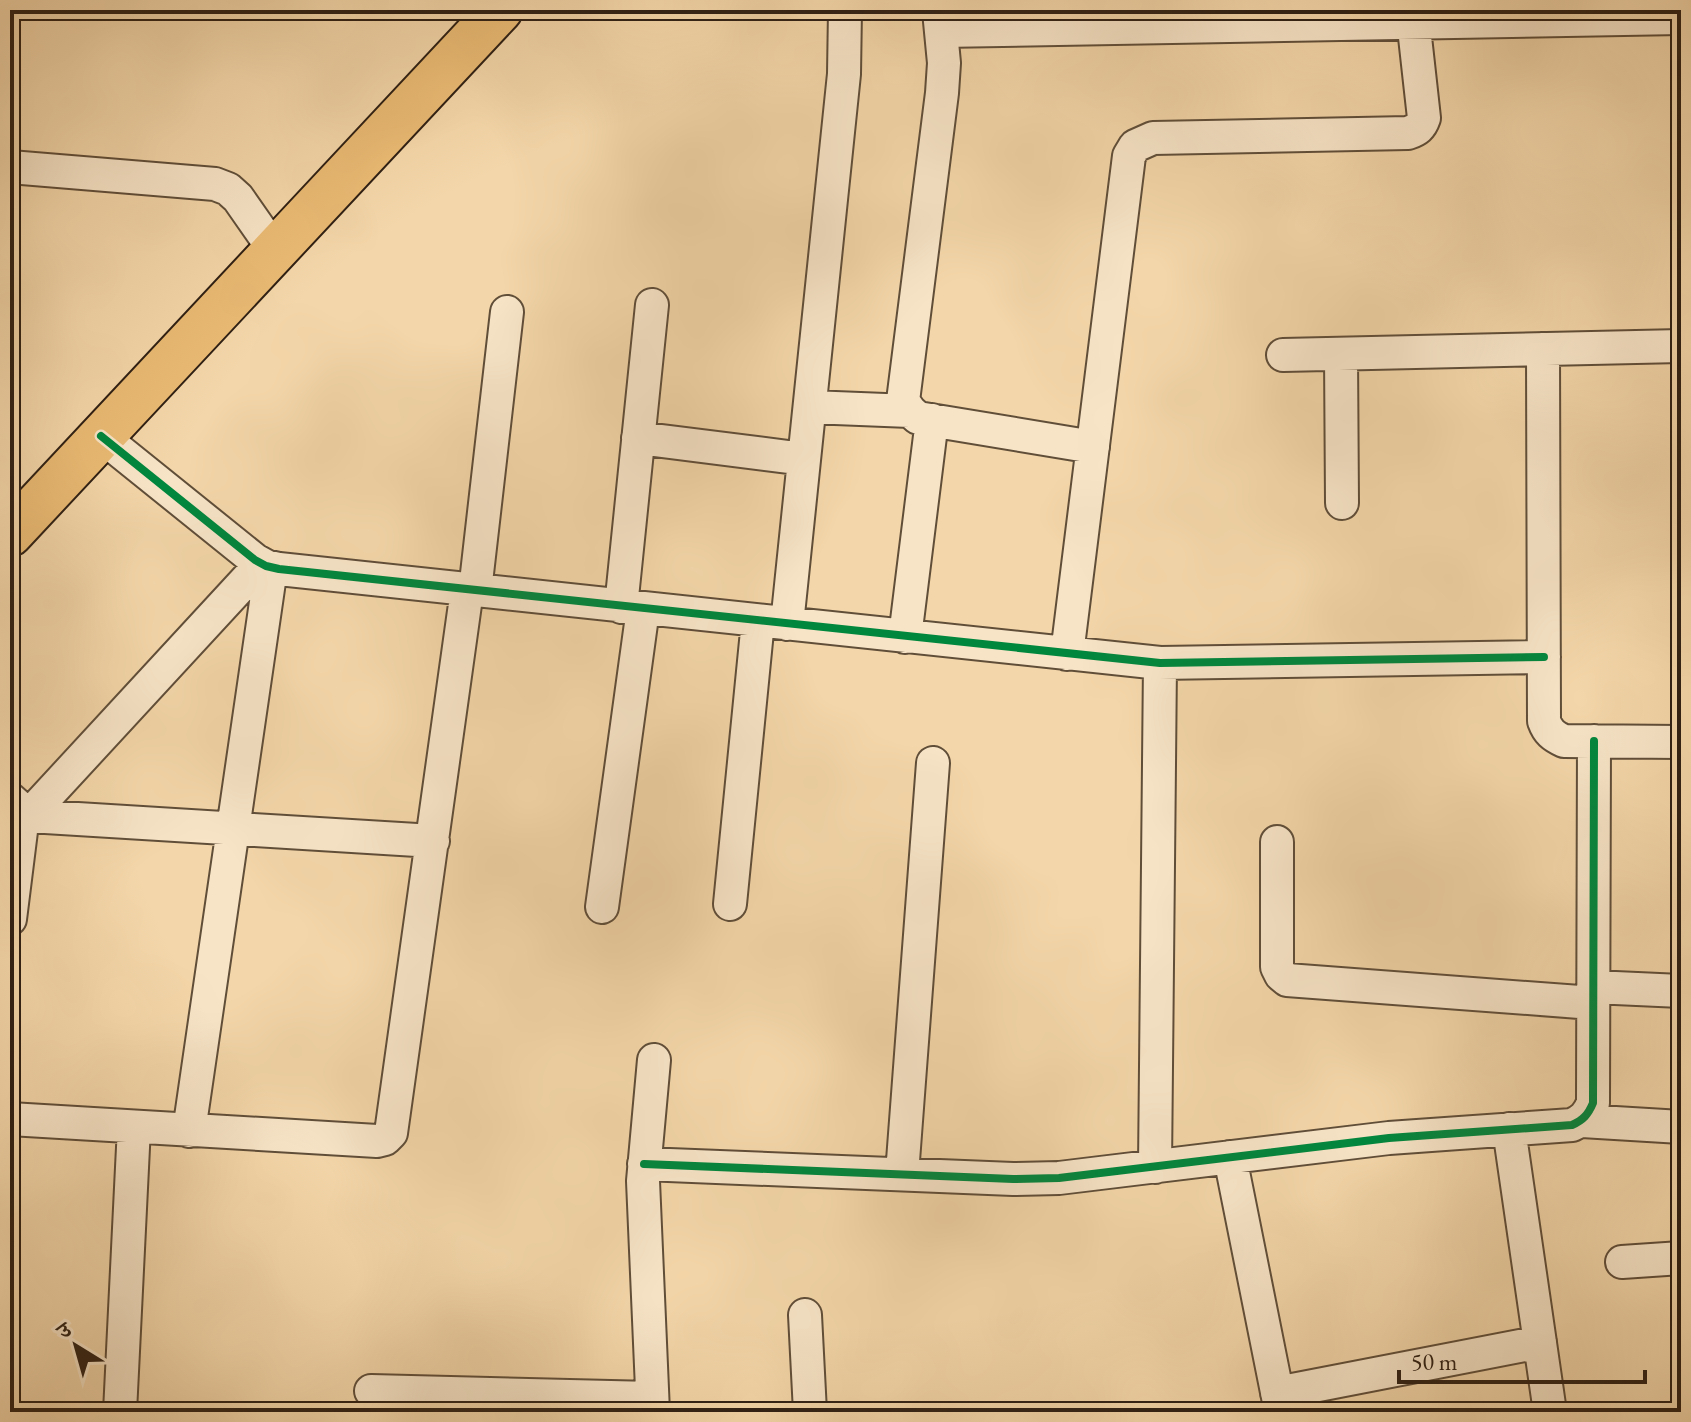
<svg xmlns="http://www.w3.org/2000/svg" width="1691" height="1422" viewBox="0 0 1691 1422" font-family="'EB Garamond','Noto Serif Devanagari',serif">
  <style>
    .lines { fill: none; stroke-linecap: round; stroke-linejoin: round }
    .minor-casing { stroke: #604e39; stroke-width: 36 }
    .primary-casing { stroke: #2f2014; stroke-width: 48 }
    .minor { stroke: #f7e4c7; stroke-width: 32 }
    .primary { stroke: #eabb74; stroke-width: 44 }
    .cycleway-casing { stroke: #f7e4c7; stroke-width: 13 }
    .cycleway { stroke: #00873e; stroke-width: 8 }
  </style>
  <rect width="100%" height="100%" fill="#f3d6a9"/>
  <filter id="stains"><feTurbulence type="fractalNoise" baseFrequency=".0025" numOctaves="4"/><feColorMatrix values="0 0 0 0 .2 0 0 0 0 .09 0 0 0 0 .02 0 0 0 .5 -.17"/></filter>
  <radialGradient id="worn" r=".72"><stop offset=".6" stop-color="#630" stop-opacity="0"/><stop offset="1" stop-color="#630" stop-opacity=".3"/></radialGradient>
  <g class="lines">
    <g class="minor-casing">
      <path id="minor" d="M 939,11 L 944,63 L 942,93 L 903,401 L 910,411 L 918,418 L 1093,447
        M 941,31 L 1681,18
        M 10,167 L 215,184 L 228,189 L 238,198 L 275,251
        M 1543,349 L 1544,721 C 1548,732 1553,736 1564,741 L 1681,742
        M 1341,354 L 1342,503
        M 1283,355 L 1681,346
        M 810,407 L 910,411
        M 101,436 L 255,560 L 266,566 L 279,569 L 1160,663 L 1544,657
        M 638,438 L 804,459
        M 475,591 L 507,312
        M 621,607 L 652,305
        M 787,624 L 844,74 L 845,10
        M 905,637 L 932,420
        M 1067,654 L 1129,156 L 1135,146 L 1153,138 L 1408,133 C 1417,130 1421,127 1424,118 L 1412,10
        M 10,799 L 29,816 L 433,841
        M 10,836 L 261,564
        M 1277,842 L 1277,967 L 1281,975 L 1287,980 L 1593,1003
        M 730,904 L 758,621
        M 602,907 L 643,609
        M 10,919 L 22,823
        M 1593,987 L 1681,991
        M 10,1119 L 377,1141 L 385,1139 L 391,1133 L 467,590
        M 1582,1121 L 1681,1127
        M 1509,1129 L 1550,1412
        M 189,1131 L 271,568
        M 1230,1157 L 1281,1412
        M 644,1164 L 1013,1179 L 1059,1178 L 1389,1138 L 1572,1125 C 1583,1120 1588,1115 1593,1103 L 1594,741
        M 1155,1167 L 1160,663
        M 902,1174 L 933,763
        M 1622,1262 L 1681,1258
        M 805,1315 L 810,1412
        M 371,1391 L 652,1398
        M 1277,1393 L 1540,1342
        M 120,1412 L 134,1127
        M 653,1412 L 643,1181 L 654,1060"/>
    </g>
    <g class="primary-casing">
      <path id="primary" d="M 10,534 L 500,10"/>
    </g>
    <use href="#minor" class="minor"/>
    <use href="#primary" class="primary"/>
    <g class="cycleway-casing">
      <path id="cycleway" d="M 101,436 L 255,560 L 266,566 L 279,569 L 1160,663 L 1544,657
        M 644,1164 L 1013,1179 L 1059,1178 L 1389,1138 L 1572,1125 C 1583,1120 1588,1115 1593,1103 L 1594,741"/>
    </g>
    <use href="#cycleway" class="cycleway"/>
  </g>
  <rect width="1691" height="1422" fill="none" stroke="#f3d6a9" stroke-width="40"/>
  <rect x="12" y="12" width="1667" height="1398" fill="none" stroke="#2f2014" stroke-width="4"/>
  <rect x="20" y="20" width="1651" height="1382" fill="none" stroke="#2f2014" stroke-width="2"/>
  <g transform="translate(76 1346) rotate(323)" stroke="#f7e4c7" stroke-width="6" paint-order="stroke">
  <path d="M0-6L14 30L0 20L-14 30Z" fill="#2f2014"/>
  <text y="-12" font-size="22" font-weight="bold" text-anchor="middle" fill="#2f2014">उ</text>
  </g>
  <path d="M1399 1370v12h246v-12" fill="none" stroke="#2f2014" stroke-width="4"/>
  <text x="1411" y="1370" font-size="24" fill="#2f2014" stroke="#f7e4c7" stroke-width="6" paint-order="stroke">50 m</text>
  <rect width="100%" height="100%" filter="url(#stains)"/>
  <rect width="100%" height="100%" fill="url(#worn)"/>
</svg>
